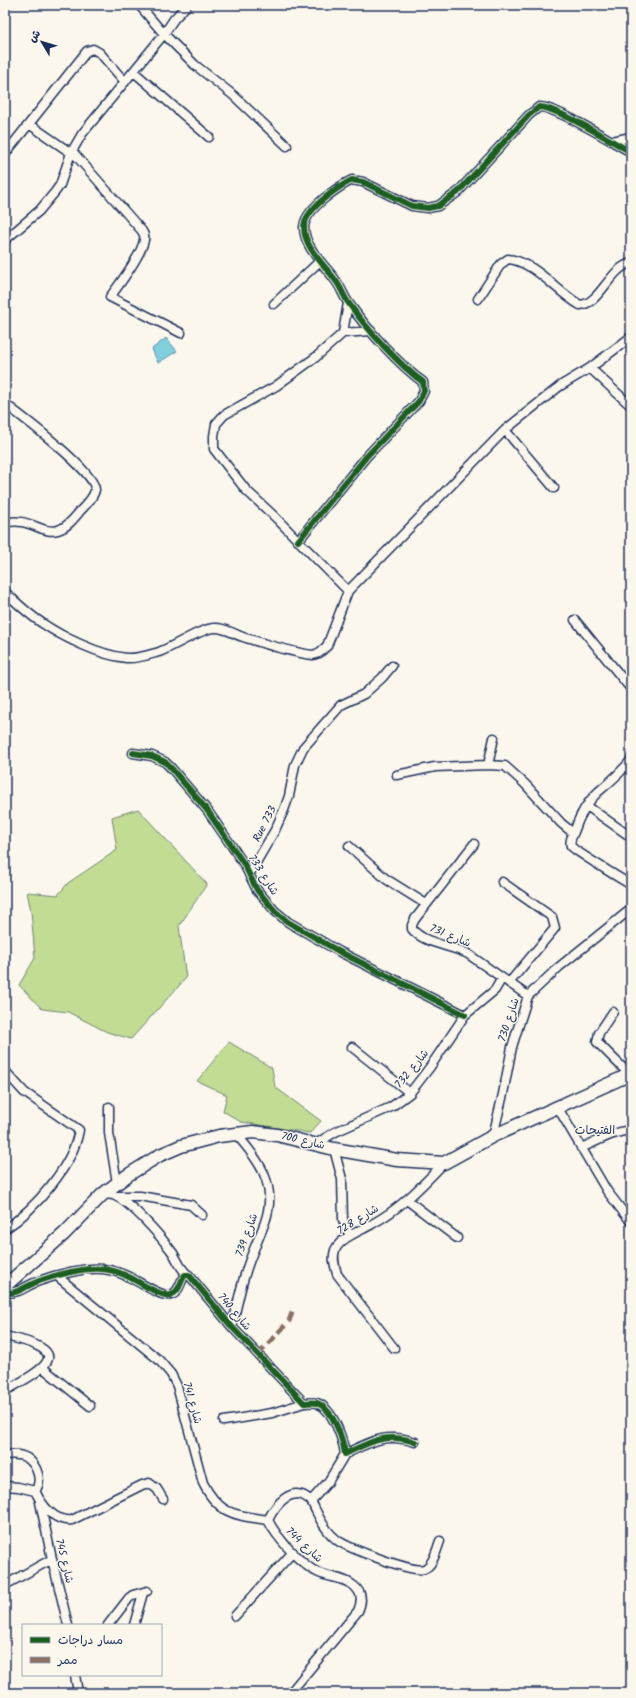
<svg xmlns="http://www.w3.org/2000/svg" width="636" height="1698" viewBox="0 0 636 1698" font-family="Kalam,'Playpen Sans Arabic',sans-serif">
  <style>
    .green { fill: #c2dc93; stroke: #6e8678 }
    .water { fill: #80cfdd; stroke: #588faa }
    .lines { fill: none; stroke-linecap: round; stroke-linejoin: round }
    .minor-casing { stroke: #1b2f5e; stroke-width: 11 }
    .secondary-casing { stroke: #1b2f5e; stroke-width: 15 }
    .minor { stroke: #fbf7ec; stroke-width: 8 }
    .secondary { stroke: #fbf7ec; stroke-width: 12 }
    .quiet { stroke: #8d6e63; stroke-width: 5; stroke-dasharray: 10 5; stroke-linecap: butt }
    .cycleway-casing { stroke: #fbf7ec; stroke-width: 8 }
    .cycleway { stroke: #1b5e20; stroke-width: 6 }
    .labels { text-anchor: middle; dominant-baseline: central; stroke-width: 3; stroke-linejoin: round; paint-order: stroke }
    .street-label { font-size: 11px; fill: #1b2f5e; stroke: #fbf7ec }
    .neighbourhood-label { font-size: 12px; fill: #1b2f5e; stroke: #fbf7ec }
  </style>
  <rect width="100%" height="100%" fill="#fbf7ec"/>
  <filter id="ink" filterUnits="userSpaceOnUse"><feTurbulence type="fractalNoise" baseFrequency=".025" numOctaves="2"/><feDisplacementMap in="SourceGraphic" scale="8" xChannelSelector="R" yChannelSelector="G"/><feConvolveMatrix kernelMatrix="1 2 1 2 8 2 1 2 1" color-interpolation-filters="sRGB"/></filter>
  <g filter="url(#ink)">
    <path class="green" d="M 138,809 L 207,884 L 179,926 L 186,978 L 131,1039 L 107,1032 L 68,1012 L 42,1009 L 19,985 L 35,958 L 31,911 L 27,892 L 58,895 L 68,883 L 117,850 L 112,817 Z
      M 229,1042 L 272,1068 L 275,1087 L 321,1121 L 310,1133 L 241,1122 L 223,1111 L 227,1095 L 197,1081 Z"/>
    <path class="water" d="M 166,338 L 177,351 L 158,363 L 152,349 Z"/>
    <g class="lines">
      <g class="minor-casing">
        <path id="minor" d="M 139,5 L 164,34 L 195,65 L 233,95 L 287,146
          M 134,72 L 209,137
          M 29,124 L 71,153
          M 612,141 L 631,137
          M 72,151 L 142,231 C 144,234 145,237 144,240 C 142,254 119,285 110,297 L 181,333
          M 5,154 L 87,51 L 93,49 L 100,53 L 125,82
          M 5,240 L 39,211 L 55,192 L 60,185 L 71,153 L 82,134 L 164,34 L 174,19 L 187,5
          M 478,299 L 501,264 L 508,259 C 534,261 557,292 580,305 C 600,304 609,269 631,263
          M 274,304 L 320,261
          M 343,333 L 371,331
          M 590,368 L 630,405
          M 5,404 C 20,415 97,473 95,490 C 94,497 86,505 81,510 C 75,517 68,527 58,530 C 42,535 28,516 5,523
          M 505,430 L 554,488
          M 298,541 L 366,457 L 419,401 L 424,391 L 423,382 C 399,365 367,329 350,305 C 344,298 342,289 336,281 C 325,265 304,248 304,227 C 305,209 338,187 352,180 L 363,182 L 412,206 L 428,208 L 438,206 L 458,192 L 529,115 L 539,107 C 555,106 614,143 631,152
          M 348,591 L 275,517 L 246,490 L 214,449 L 214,436 L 216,424 L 224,415 L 276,386 L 316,357 L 343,333 L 348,303
          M 5,592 C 17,603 28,614 42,623 C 64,638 100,655 126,658 C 137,659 148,655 159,652 C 175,646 200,629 214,628 C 225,627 233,634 243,637 C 266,644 289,652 313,655 L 319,653 L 327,646 L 348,591 L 505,430 L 560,386 L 590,368 L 631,337
          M 575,620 L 631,689
          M 133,753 L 152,756 L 165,762 L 172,769 L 207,810 L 244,864 L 257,890 L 275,911 L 288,922 L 340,952 L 465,1015
          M 631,760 C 621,773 610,782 598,792 C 586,803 579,817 574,832 C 572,836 569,841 571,846 C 573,850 623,880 631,885
          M 488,765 L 494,738
          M 397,775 L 435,767 L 488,765 L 505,766 L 525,784 L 561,823 L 573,833
          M 587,806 L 631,837
          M 474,844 L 415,919 L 412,925 L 412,929 C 424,944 451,945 468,954 L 528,996
          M 349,846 L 386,879 L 426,904
          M 250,873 L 275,830 L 284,810 L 289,796 L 295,765 L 303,748 L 341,705 L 364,694 L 382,678 L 392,666
          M 502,882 L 552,917 L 555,928 L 509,983
          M 613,1012 L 599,1033 L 597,1042 L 629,1074
          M 352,1047 L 410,1093
          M 5,1071 L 24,1092 L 79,1130 C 73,1166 35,1209 5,1229
          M 109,1107 L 109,1133 L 117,1183
          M 558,1108 L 607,1191 L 631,1222
          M 493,1136 L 503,1094 L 512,1047 L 528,996 L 559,967 L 631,909
          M 316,1144 L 335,1132 L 391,1107 L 410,1093 L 430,1067 L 465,1015 L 495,990 L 502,978
          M 581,1148 C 598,1141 612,1132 631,1130
          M 334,1149 L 342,1179 L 343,1220 L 350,1236
          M 103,1194 C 107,1195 112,1194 115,1196 C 132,1203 162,1238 173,1253 C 178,1261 180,1268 187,1274
          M 116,1196 L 140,1196 L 191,1205 L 202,1215
          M 407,1200 L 457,1238
          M 57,1276 L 159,1360 L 171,1374 L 177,1386 L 203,1483 C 219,1515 235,1515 268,1520
          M 5,1293 C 19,1294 27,1285 39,1281 C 56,1275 85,1267 103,1269 C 112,1270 121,1273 129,1277 C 138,1281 162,1298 171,1295 C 180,1292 180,1281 185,1275 L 189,1275 L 232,1327 L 304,1403 C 308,1403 313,1402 317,1403 C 333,1409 343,1439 345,1454 C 370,1442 386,1432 415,1442
          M 232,1327 C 237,1306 241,1285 248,1265 C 253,1250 260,1236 265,1222 C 278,1185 259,1160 236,1134
          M 5,1336 C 74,1351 50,1366 5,1391
          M 394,1348 L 337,1274 C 335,1266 332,1259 335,1250 C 341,1237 361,1231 372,1224 C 400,1209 422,1186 444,1163
          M 43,1368 L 90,1406
          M 224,1421 L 272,1413 L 304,1403
          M 5,1455 C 12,1454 20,1454 27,1458 C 37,1465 43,1481 35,1491
          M 5,1486 L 18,1487 L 35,1491 C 42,1505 54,1522 72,1520 L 142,1485 L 149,1483 L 157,1489 L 163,1499
          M 311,1501 L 328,1482 L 345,1454
          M 40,1502 L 52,1559 L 68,1625
          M 5,1585 L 52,1559
          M 235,1616 L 293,1552
          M 108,1625 L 129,1598 L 133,1595 L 147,1591
          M 134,1625 L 143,1593
          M 75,1675 L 78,1693
          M 290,1693 L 358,1611 C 362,1602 363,1593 354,1586 C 345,1578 331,1578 319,1573 C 302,1566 276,1537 268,1520 C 276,1504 292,1484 310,1500 C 313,1503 314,1508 316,1511 C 321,1522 328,1533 337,1540 C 348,1548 413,1573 424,1569 C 433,1566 437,1549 440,1541"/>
      </g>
      <g class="secondary-casing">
        <path id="secondary" d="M 5,1286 L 64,1234 L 103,1194 L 128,1175 L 160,1155 L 181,1146 L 219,1136 L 253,1132 L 277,1135 L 334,1149 L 397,1160 L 444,1163 L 493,1136 L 631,1074"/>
      </g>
      <use href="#minor" class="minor"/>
      <use href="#secondary" class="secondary"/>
      <path class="quiet" d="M 258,1355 L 289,1321 L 293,1310"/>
      <g class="cycleway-casing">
        <path id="cycleway" d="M 298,541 L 366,457 L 419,401 L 424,391 L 423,382 C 399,365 367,329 350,305 C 344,298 342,289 336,281 C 325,265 304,248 304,227 C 305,209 338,187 352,180 L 363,182 L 412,206 L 428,208 L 438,206 L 458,192 L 529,115 L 539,107 C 555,106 614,143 631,152
          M 133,753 L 152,756 L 165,762 L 172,769 L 207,810 L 244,864 L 257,890 L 275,911 L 288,922 L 340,952 L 465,1015
          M 5,1293 C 19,1294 27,1285 39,1281 C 56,1275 85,1267 103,1269 C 112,1270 121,1273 129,1277 C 138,1281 162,1298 171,1295 C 180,1292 180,1281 185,1275 L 189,1275 L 232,1327 L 304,1403 C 308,1403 313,1402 317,1403 C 333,1409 343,1439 345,1454 C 370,1442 386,1432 415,1442"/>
      </g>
      <use href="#cycleway" class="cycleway"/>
    </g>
  </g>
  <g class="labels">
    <g class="street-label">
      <text transform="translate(265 824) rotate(-63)">Rue 733</text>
      <text transform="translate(263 875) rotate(57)">شارع 733</text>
      <text transform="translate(450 936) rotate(22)">شارع 731</text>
      <text transform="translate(509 1020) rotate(-72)">شارع 730</text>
      <text transform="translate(412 1069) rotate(-51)">شارع 732</text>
      <text transform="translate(303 1141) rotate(13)">شارع 700</text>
      <text transform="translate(358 1220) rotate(-32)">شارع 728</text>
      <text transform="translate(247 1235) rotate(-70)">شارع 739</text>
      <text transform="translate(234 1312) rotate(50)">شارع 740</text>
      <text transform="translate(192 1403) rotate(74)">شارع 741</text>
      <text transform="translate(304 1545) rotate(43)">شارع 744</text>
      <text transform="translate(64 1561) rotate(76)">شارع 745</text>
    </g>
    <g class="neighbourhood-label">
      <text x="595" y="1130">الفتيحات</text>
    </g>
  </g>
  <rect width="636" height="1698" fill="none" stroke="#fbf7ec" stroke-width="20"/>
  <rect x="10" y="10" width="616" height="1678" fill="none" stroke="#1b2f5e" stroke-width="1.5" filter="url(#ink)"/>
  <rect x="22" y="1624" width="140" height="52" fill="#fbf7ec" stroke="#a1a7b3"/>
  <rect x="30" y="1637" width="20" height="6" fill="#1b5e20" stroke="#a1a7b3"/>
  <text x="58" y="1644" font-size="12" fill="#1b2f5e">مسار دراجات</text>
  <rect x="30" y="1657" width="20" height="6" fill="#8d6e63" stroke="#a1a7b3"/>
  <text x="58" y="1664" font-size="12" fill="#1b2f5e">ممر</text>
  <g transform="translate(42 42) rotate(308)" stroke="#fbf7ec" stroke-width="3" paint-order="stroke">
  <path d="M0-3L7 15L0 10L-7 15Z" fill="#1b2f5e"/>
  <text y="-6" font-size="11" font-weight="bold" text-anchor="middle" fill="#1b2f5e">ش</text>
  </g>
</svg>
